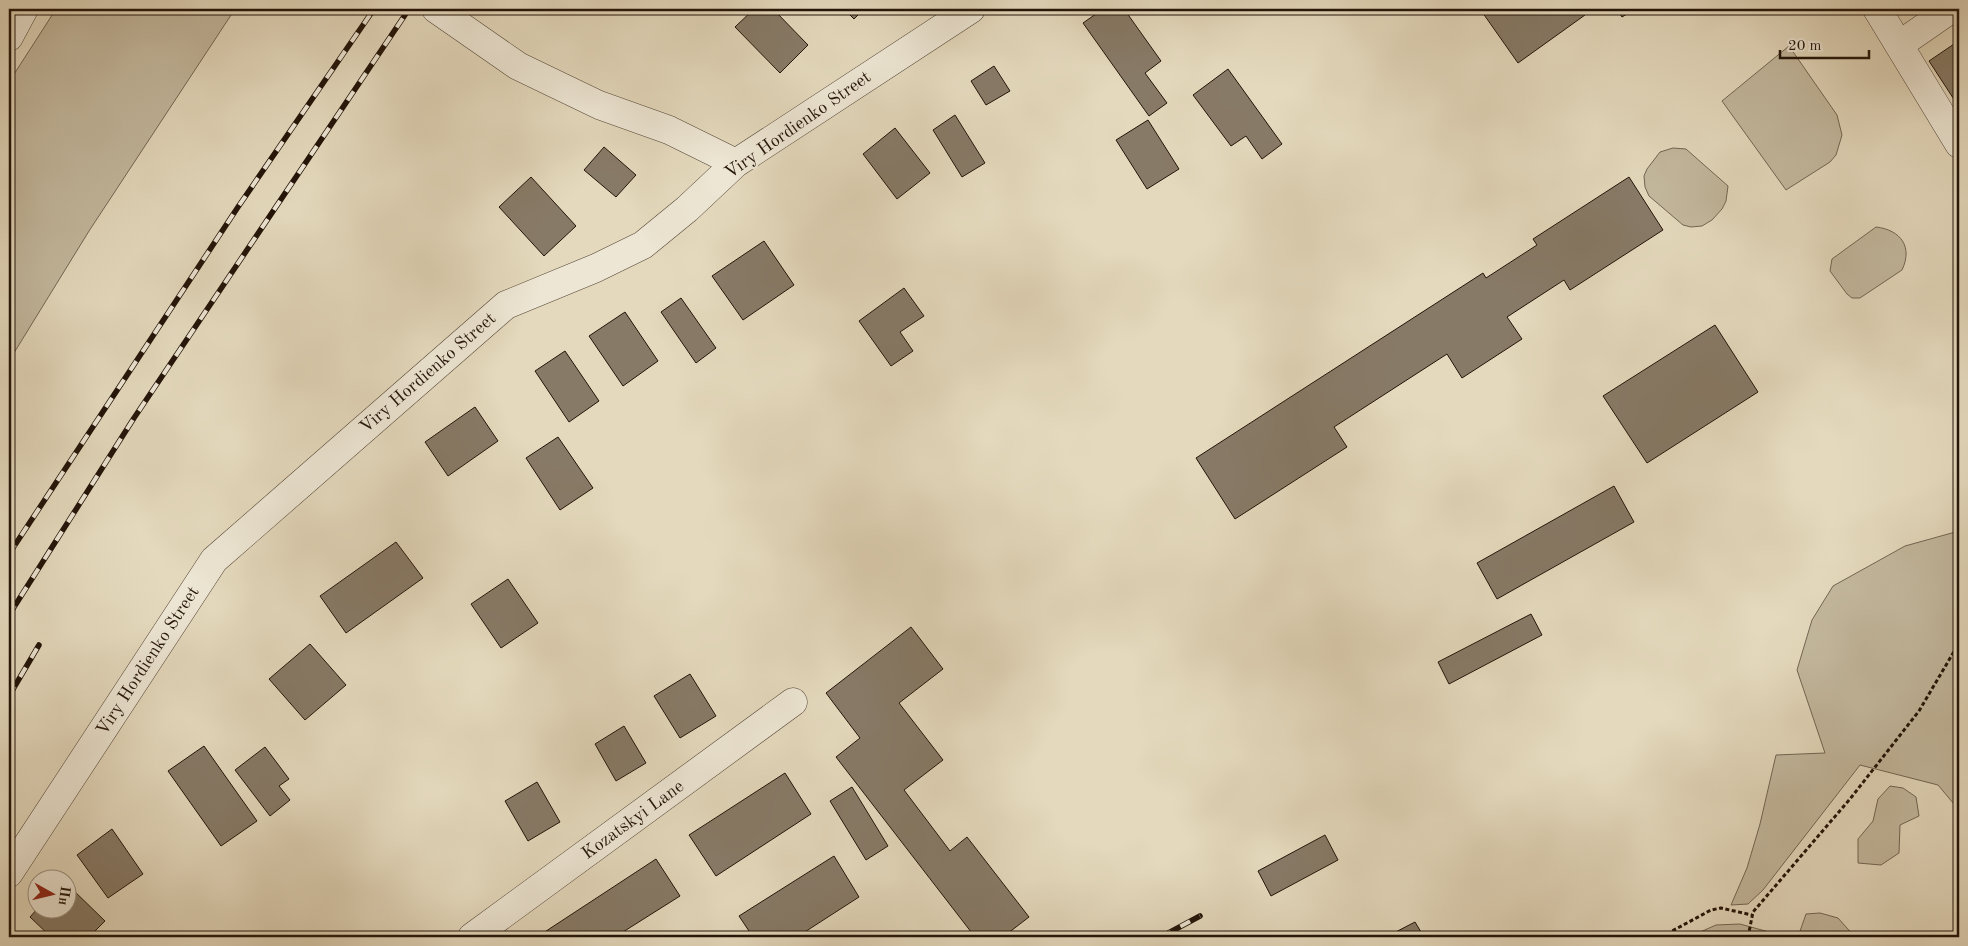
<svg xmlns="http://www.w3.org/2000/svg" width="1968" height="946" viewBox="0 0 1968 946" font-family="'Old Standard TT',serif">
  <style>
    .green { fill: #c3b89e; stroke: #736654 }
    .building { fill: #877a67; stroke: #231409 }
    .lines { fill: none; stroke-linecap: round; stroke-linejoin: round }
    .minor-casing { stroke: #534536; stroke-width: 29 }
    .path { stroke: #231409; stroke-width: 3; stroke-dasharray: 4 2.5; stroke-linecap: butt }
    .minor { stroke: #ede6d4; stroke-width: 28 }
    .rail-casing { stroke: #231409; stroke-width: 5.5 }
    .rail { stroke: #ede6d4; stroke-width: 4; stroke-dasharray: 11; stroke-linecap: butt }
    .labels { text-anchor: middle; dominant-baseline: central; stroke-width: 4.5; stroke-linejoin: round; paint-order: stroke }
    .street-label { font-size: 18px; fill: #231409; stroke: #ede6d4 }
  </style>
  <rect width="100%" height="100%" fill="#e4d9bd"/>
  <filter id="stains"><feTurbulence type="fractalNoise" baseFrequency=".004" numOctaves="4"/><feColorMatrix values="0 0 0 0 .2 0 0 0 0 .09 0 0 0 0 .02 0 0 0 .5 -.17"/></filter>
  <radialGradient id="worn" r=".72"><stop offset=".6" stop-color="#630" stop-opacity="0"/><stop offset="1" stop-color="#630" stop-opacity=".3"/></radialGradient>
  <path class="green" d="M 56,9 L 235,9 L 89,231 L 9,361 L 9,82 Z
    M 1789,46 L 1837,115 L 1842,135 L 1836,155 L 1830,162 L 1786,190 L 1722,101 Z
    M 1673,148 L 1686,149 L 1728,186 L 1726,201 L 1722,209 L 1712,220 L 1702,226 L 1691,227 L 1683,225 L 1649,196 L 1645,187 L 1644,176 L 1647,169 L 1660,152 Z
    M 1876,227 C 1901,230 1913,247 1902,270 L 1860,298 L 1852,298 L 1847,294 L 1830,271 L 1832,259 Z
    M 1959,531 L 1959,810 L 1938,785 L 1860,765 L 1763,890 L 1748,904 L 1731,905 L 1747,868 L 1760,824 L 1776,755 L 1825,753 L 1797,670 L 1812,620 L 1833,586 L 1905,546 Z
    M 1890,786 L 1903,788 L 1916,797 L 1919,816 L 1900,825 L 1899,853 L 1881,865 L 1858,863 L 1858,839 L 1873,821 L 1878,799 Z
    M 1820,913 L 1838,918 L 1855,937 L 1798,937 L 1806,914 Z
    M 1740,924 L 1787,937 L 1689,937 L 1716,925 Z"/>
  <path class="building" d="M 754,9 L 773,9 L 808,45 L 780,73 L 735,27 Z
    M 844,9 L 864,9 L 854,19 Z
    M 1103,9 L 1124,9 L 1161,61 L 1145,73 L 1167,103 L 1149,116 L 1083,23 Z
    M 1480,9 L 1580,9 L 1585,15 L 1518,63 Z
    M 1616,9 L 1635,9 L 1622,17 Z
    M 1957,42 L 1959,45 L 1959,102 L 1957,104 L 1929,61 Z
    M 994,66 L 1010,91 L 986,105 L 971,81 Z
    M 1228,69 L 1282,144 L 1262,159 L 1246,136 L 1231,146 L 1193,95 Z
    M 955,115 L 985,163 L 962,177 L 933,130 Z
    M 1148,120 L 1179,169 L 1147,189 L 1116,140 Z
    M 895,128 L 930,173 L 897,199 L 863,154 Z
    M 604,147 L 636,175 L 616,197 L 584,170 Z
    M 531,177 L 576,226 L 544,256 L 499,207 Z
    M 1629,177 L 1663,230 L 1570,290 L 1564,280 L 1507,317 L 1522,339 L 1462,378 L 1447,354 L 1334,427 L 1347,447 L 1235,519 L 1196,458 L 1483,273 L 1486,278 L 1537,245 L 1533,239 Z
    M 764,241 L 794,285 L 743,320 L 712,276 Z
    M 904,288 L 924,316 L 900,332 L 913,351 L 891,366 L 859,321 Z
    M 681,298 L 716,348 L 696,363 L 661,312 Z
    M 625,312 L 658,361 L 623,386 L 589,336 Z
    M 1715,325 L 1758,392 L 1647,463 L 1603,396 Z
    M 565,351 L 599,401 L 569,422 L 535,371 Z
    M 475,407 L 498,441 L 448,476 L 425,442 Z
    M 558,437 L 593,488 L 560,510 L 526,458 Z
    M 1614,486 L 1634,522 L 1497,599 L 1477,563 Z
    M 396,542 L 423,578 L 346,633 L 320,596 Z
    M 508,579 L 538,623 L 501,648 L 471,604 Z
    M 1531,614 L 1542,635 L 1449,684 L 1438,662 Z
    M 911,627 L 943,669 L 899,703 L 943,760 L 904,790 L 950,851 L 967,837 L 1029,917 L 1003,937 L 975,937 L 836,757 L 860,738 L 826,693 Z
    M 310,644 L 346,685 L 305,720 L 269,679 Z
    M 690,674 L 716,716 L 680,738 L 654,696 Z
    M 624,726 L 646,763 L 616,781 L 595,744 Z
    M 204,746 L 257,821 L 221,846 L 168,771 Z
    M 265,747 L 289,779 L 279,786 L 290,800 L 270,816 L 235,770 Z
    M 785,773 L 811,814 L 716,876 L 689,835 Z
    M 537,782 L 560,822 L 528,841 L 505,801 Z
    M 852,787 L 888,846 L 866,860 L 830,801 Z
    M 112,829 L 143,874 L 108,898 L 77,855 Z
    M 1325,835 L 1338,860 L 1271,896 L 1258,871 Z
    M 834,856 L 859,897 L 797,937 L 753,937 L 739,916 Z
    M 656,859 L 680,896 L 615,937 L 537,937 Z
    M 68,885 L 105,921 L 89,937 L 51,937 L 30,917 L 38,908 L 68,908 Z
    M 1415,922 L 1424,937 L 1386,937 Z"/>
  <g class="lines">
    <g class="minor-casing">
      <path id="minor" d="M 436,9 L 518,66 L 599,105 L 669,130 L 736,163
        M 1877,9 L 1959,144
        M 9,37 L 24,9
        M 1899,45 L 1951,9
        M 9,873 L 214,560 L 506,305 L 596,268 L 643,245 L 687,209 L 736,163 L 971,9
        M 472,937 L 793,702"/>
    </g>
    <path class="path" d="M 1661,937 L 1711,910 L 1721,908 L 1752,915
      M 1748,937 L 1753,912 L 1850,799 L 1919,711 L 1959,643"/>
    <use href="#minor" class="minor"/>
    <g class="rail-casing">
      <path id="rail" d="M 9,554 L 238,207 L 374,9
        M 9,615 L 134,418 L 409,9
        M 9,696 L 39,645
        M 1161,937 L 1200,916"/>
    </g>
    <use href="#rail" class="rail"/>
  </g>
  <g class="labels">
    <g class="street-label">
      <text transform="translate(798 125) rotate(-35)">Viry Hordienko Street</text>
      <text transform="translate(428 373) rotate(-41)">Viry Hordienko Street</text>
      <text transform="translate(148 661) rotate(-57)">Viry Hordienko Street</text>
      <text transform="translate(633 820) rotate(-36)">Kozatskyi Lane</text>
    </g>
  </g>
  <rect width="1968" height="946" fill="none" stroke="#e4d9bd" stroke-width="30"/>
  <rect x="10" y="10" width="1948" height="926" fill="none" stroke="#231409" stroke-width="2.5"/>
  <rect x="15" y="15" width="1938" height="916" fill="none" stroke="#231409"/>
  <g transform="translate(52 894) rotate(98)"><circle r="24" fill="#ede6d4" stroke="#9c9283"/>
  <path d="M0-4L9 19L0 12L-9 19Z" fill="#8f2418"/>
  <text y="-8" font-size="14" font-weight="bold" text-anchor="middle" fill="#231409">Пн</text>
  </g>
  <path d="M1780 50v8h89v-8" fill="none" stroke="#231409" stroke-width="2.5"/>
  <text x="1788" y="50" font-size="15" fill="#231409" stroke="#ede6d4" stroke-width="4" paint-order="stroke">20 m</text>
  <rect width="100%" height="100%" filter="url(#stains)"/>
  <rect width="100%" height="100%" fill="url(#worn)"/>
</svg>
